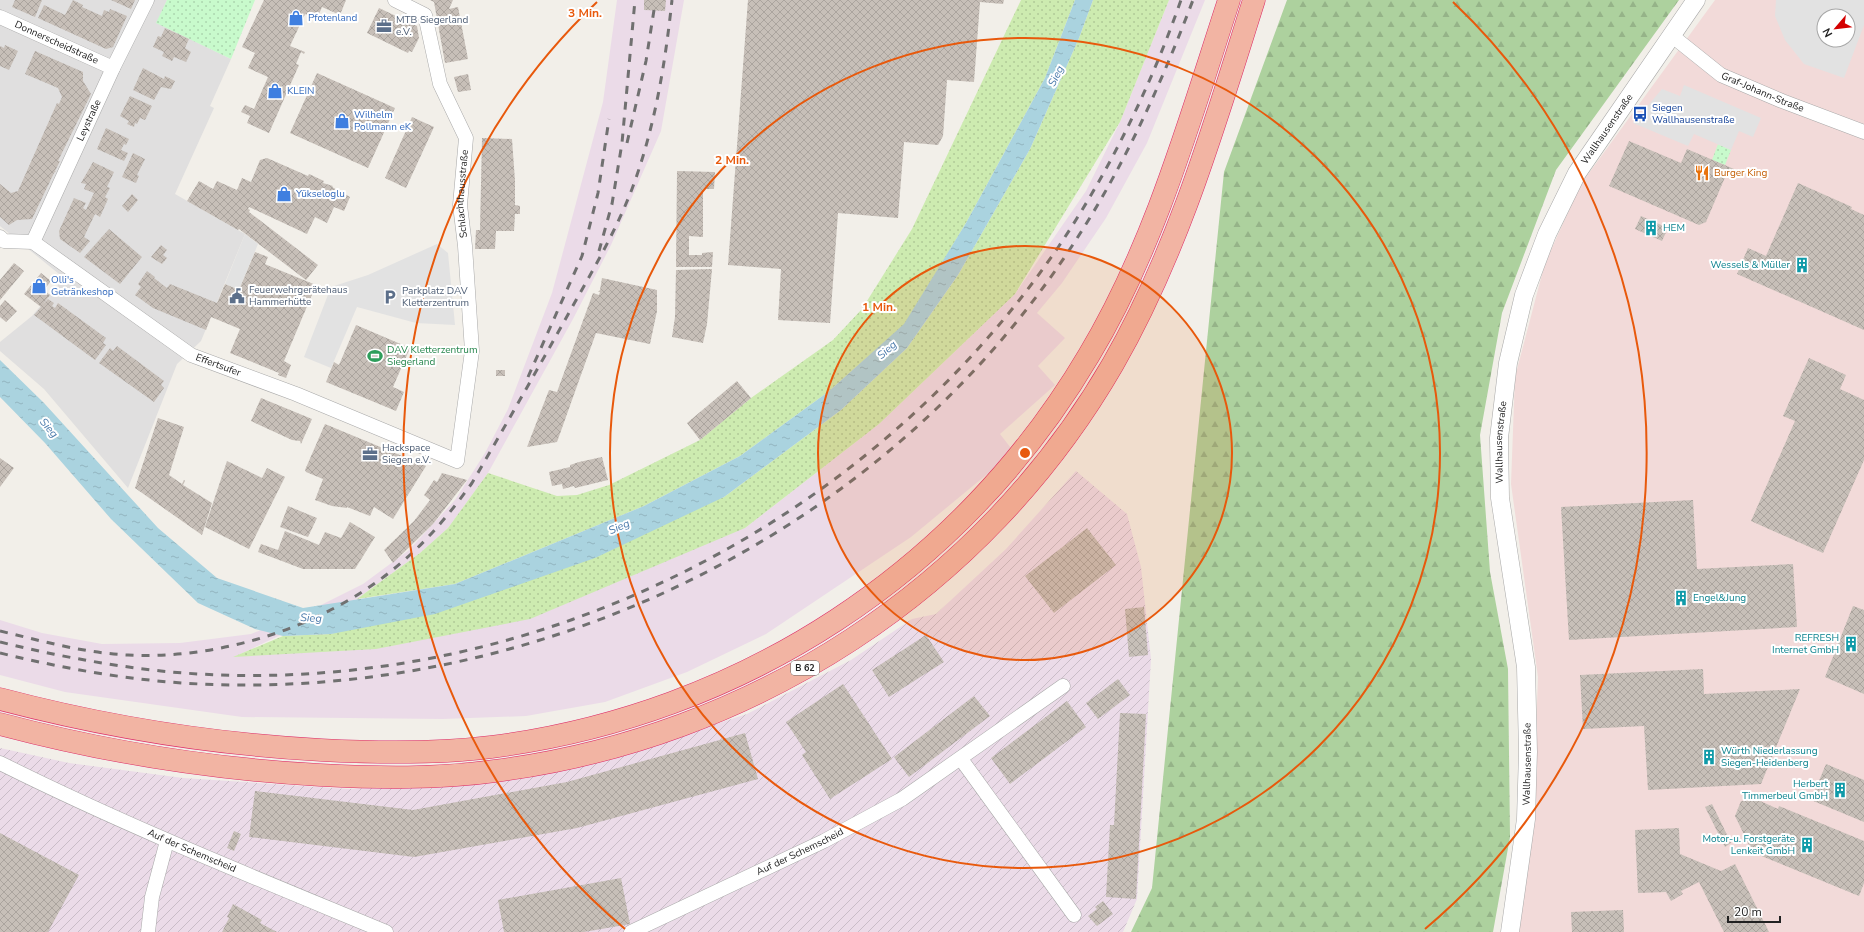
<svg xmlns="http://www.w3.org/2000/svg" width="1864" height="932" viewBox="0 0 1864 932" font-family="'Nunito Sans',sans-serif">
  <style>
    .residential { fill: #e0dfdf }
    .commercial { fill: #f2dad9; fill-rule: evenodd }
    .industrial { fill: url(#industrial-furrows) }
    .railway { fill: #ebdbe8 }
    .grass { fill: url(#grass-dots) }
    .forest { fill: url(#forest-firs) }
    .park { fill: url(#park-dots) }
    .parking { fill: #e2e2e2; fill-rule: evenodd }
    .water { fill: url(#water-ripples) }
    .building { fill: url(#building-cross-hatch) }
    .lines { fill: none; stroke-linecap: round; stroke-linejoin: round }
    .minor-casing { stroke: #a9a9a9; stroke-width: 15 }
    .tertiary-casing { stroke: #a9a9a9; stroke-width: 19 }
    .trunk-casing { stroke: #dc2a67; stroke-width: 23 }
    .minor { stroke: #fff; stroke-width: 14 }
    .tertiary { stroke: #fff; stroke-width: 18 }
    .trunk { stroke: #f2b4a3; stroke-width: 22 }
    .rail { stroke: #707070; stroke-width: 3; stroke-dasharray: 8 8; stroke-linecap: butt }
    .ring { fill: none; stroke: #e8590c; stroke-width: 2 }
    .labels { text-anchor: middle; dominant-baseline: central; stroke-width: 4; stroke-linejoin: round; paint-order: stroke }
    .shield { fill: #fff; stroke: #646464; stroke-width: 1 }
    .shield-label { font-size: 9px; font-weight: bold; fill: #222 }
    .shop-label { font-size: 10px; fill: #366cbe; stroke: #fff; text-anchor: start }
    .service-label { font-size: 10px; fill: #4e5e75; stroke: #fff; text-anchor: start }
    .street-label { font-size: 10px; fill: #222; stroke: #fff }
    .transit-label { font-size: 10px; fill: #164399; stroke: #fff; text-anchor: start }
    .food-label { font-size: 10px; fill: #c56008; stroke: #fff; text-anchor: start }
    .culture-label { font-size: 10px; fill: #0d838f; stroke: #fff; text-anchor: end }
    .leisure-label { font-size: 10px; fill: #27864d; stroke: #fff; text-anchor: start }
    .water-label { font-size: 11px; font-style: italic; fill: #4a7aab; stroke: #fff }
    .centre { fill: #e8590c; stroke: #fff; stroke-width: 2 }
    .ring-label { font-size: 12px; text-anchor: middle; font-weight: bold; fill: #e8590c; stroke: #fff; stroke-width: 4; stroke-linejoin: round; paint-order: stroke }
  </style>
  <defs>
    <pattern id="industrial-furrows" width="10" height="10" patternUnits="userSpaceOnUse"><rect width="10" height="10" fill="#ebdbe8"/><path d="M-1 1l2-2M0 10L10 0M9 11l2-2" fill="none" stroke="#c9bcc7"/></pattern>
    <pattern id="grass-dots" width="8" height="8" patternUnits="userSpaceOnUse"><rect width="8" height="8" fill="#cdebb0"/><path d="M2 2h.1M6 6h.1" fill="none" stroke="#b0c997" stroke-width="1.8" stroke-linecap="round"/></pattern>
    <pattern id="forest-firs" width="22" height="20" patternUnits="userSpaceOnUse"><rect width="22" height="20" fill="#add19e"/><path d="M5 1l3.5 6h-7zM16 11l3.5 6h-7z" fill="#95b388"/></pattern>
    <pattern id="park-dots" width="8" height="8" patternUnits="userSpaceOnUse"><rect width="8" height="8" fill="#c8facc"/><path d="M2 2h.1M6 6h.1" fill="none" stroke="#acd6af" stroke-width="1.8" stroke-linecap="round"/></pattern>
    <pattern id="water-ripples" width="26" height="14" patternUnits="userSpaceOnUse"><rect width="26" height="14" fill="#aad3df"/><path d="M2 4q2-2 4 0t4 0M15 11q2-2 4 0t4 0" fill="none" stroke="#92b5bf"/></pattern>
    <pattern id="building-cross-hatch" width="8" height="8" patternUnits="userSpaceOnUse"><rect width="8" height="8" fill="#c7bfb8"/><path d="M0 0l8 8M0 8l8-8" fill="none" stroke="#aba49e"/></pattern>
  </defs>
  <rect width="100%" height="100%" fill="#f2efe9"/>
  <path class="residential" d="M 0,0 L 167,0 L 157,23 L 231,59 L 210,106 L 214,108 L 175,194 L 245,234 L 201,341 L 177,364 L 128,488 L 44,389 L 0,351 L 0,342 L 32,316 L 64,278 L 0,226 Z"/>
  <path class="commercial" d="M 1715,0 L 1864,0 L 1864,932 L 1516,932 L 1533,811 L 1538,677 L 1511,484 L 1515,377 L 1545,263 L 1581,184 ZM 1824,16 L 1848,16 L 1848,40 L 1824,40 Z"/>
  <path class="industrial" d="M 1076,471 L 1127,514 L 1141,567 L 1151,659 L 1137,899 L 1123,932 L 0,932 L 0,748 L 69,763 L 183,778 L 348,789 L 502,781 L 619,755 L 747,714 L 851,660 L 912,619 L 936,614 L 1006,549 Z"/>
  <path class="railway" d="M 617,0 L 684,0 L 661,131 L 611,245 L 573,319 L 488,473 L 448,528 L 420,553 L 357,599 L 234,657 L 745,528 L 879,424 L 1015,294 L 1086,191 L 1120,122 L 1169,0 L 1205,0 L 1147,143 L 1106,218 L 1062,283 L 1037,313 L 1065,338 L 1038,366 L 1055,385 L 1000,434 L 1014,452 L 911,537 L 766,634 L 687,672 L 605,702 L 526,716 L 443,719 L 242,717 L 65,692 L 0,675 L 0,620 L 42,633 L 102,644 L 180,643 L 251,634 L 305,613 L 363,584 L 409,550 L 455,500 L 485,453 L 508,409 L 552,293 L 603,102 Z"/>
  <path class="grass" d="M 1021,0 L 1075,0 L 1045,78 L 966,223 L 905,324 L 828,392 L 740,456 L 644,506 L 455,584 L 357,599 L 420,553 L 448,528 L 488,473 L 557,496 L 577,495 L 609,485 L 700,440 L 751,398 L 833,340 L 862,309 L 912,229 Z
    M 1093,0 L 1169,0 L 1120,122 L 1015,294 L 879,424 L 745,528 L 530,619 L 376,649 L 233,657 L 283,636 L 331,634 L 724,497 L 841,410 L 907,348 L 958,275 L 1030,149 L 1079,38 Z"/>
  <path class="forest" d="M 1287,0 L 1679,0 L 1556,170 L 1502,313 L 1480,435 L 1490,572 L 1508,669 L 1510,837 L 1493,932 L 1131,932 L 1152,888 L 1224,172 Z"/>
  <path class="park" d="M 167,0 L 255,0 L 231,59 L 156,23 Z
    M 1718,144 L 1731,150 L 1725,165 L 1712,160 Z"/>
  <path class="parking" d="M 1776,0 L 1864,0 L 1864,25 L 1844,78 L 1804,64 L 1785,40 L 1775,16 ZM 1824,16 L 1848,16 L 1848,40 L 1824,40 Z
    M 1684,85 L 1761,118 L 1753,137 L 1739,131 L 1731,150 L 1694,134 L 1688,146 L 1633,123 L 1662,89 L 1680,96 Z
    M 245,234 L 258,244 L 239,290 L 225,284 Z
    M 437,244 L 448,253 L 455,325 L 416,323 L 357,307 L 331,368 L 304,357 L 331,287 L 368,275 Z"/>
  <path class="water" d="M 1075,0 L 1093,0 L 1079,38 L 1030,149 L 958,275 L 907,348 L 841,410 L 724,497 L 595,558 L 435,614 L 331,634 L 283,636 L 255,629 L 198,603 L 111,519 L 45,443 L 0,397 L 0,360 L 44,403 L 158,528 L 217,578 L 303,608 L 455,584 L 644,506 L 740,456 L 828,392 L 904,324 L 966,223 L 1045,78 Z"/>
  <path class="building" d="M 15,0 L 42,0 L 35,17 L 12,7 Z
    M 73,0 L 83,5 L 82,7 L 102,16 L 104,10 L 109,12 L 110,9 L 127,16 L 113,47 L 106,49 L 38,18 L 44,5 L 65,15 Z
    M 111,0 L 135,0 L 131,9 Z
    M 264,0 L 346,0 L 340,15 L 322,7 L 317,19 L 305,14 L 290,46 L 305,52 L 304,54 L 301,52 L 296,64 L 299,65 L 269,133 L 247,123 L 250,116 L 241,112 L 245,105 L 254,109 L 268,77 L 248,68 L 255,53 L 242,47 Z
    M 430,0 L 453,0 L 449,9 L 458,7 L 468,59 L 445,63 L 434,2 Z
    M 644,0 L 666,0 L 665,11 L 644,10 Z
    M 748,0 L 1004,0 L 1003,4 L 980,2 L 974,82 L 947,80 L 943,136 L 938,145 L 904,142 L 898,218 L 838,213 L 830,323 L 778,320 L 781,269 L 728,265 Z
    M 379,8 L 417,26 L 419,38 L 412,52 L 409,51 L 408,53 L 367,33 Z
    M 165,28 L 189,39 L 185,48 L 191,52 L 186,62 L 174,57 L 172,61 L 162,56 L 164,52 L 153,47 L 158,36 L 161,37 Z
    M 5,45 L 18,51 L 9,70 L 0,66 L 0,46 L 4,48 Z
    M 35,51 L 83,72 L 83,81 L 91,94 L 58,161 L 60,161 L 55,171 L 56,171 L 54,173 L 32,219 L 17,220 L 9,225 L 0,217 L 0,184 L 11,193 L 18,191 L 57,103 L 59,104 L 62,97 L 58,88 L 25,74 Z
    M 143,68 L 164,79 L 165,76 L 175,81 L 171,89 L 161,87 L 154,100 L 133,90 Z
    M 317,73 L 395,108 L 368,168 L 290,133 Z
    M 468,74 L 471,90 L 458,92 L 454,77 Z
    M 130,96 L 152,106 L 145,120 L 140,118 L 137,124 L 135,123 L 134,127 L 127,124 L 129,121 L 120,116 Z
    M 412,117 L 434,127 L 406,188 L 385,178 Z
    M 106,128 L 129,139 L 126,145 L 124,144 L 121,150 L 128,153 L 124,161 L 97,149 Z
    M 482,138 L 512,139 L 515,181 L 515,205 L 520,206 L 520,214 L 515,214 L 514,231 L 496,231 L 495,249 L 475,249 L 476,230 L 480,230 Z
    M 1629,141 L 1681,163 L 1687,149 L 1734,169 L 1731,177 L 1726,175 L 1706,222 L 1699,225 L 1609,186 Z
    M 133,153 L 145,159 L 137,175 L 139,176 L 136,183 L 122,177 Z
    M 267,158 L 308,176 L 309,174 L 324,181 L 323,183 L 333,186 L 332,187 L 350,197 L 344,211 L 334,207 L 327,223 L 315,217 L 307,234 L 249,207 L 248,209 L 250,210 L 249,212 L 318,265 L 306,280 L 239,229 L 238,230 L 187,201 L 199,181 L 213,189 L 217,181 L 237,190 L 242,178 L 251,182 L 260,160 Z
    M 93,162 L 114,172 L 107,187 L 110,188 L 105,197 L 108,199 L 100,217 L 95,214 L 84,237 L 90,241 L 80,253 L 60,239 L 59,231 L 74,198 L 86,203 L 83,208 L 86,210 L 94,193 L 84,189 L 86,184 L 81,183 Z
    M 677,171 L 715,172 L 714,189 L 703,189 L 703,237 L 689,236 L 689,255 L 702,255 L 702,253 L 713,252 L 712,267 L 676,267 Z
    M 1798,183 L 1852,207 L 1851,209 L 1864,215 L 1864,330 L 1737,274 L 1748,248 L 1766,256 Z
    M 132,194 L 138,200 L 128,212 L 122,206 Z
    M 1641,216 L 1668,228 L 1662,241 L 1635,229 Z
    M 109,229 L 142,257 L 120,284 L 84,257 Z
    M 161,245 L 167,250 L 163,255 L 167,258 L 162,264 L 151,257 Z
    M 255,252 L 268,257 L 265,264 L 267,265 L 316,285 L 284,361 L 291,365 L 286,378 L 278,375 L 279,373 L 230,353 L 240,329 L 211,317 L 206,330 L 153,308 L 135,295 L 141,287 L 138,284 L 147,271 L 155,277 L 154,278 L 167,288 L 170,284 L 217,303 L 225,284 L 239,290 Z
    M 14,263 L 24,271 L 0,300 L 0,280 Z
    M 712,269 L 707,324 L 703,343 L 672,337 L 675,317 L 676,270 Z
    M 41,273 L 51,281 L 44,290 L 50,295 L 43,304 L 48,299 L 54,303 L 52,306 L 55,308 L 58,303 L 106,338 L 103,343 L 106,345 L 95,360 L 34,315 L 41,307 L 24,294 Z
    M 602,278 L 657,290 L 657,311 L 650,344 L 596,333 L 557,442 L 527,447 L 549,390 L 557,392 L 593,293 L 599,295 L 600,292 L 598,292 L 600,290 Z
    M 5,300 L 17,311 L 6,322 L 0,317 L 0,306 Z
    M 356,325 L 410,348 L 393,387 L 404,392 L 396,411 L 326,382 L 334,362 L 339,365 Z
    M 117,346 L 164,381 L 161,385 L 164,388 L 154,402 L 99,363 L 110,348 L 113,351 Z
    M 1809,358 L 1846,375 L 1840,389 L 1864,400 L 1864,460 L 1823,553 L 1751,521 L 1795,421 L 1783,416 Z
    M 496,370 L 505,370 L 505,376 L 496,376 Z
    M 737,381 L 751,398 L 700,440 L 687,423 Z
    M 261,398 L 312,419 L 301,444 L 300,441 L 292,440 L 251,421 Z
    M 158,418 L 184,427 L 169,475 L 182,484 L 184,480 L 185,481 L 183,485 L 212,503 L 202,535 L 135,488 Z
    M 325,424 L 426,466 L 393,519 L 374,507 L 370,516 L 347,507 L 347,508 L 332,506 L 315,500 L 323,479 L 306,472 L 305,470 Z
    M 602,457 L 608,480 L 575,488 L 574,486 L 563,489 L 562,484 L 552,486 L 549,472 L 570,467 L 570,465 L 579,462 Z
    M 0,458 L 14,468 L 0,487 Z
    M 227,461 L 262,478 L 267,468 L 285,477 L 249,549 L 205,527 Z
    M 442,473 L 467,480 L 433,524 L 393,563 L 384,550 L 414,521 L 430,500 L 424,495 L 434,480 L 437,482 Z
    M 1693,500 L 1697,569 L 1793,564 L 1797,627 L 1569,640 L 1561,507 Z
    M 288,506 L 317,518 L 308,537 L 280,527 Z
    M 350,522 L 375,537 L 355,569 L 303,569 L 258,552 L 261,544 L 278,550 L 285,531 L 319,545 L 325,532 L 341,538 Z
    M 1087,528 L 1116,565 L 1054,613 L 1025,576 Z
    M 1853,606 L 1864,610 L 1864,694 L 1825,677 Z
    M 1144,607 L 1148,655 L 1129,657 L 1125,609 Z
    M 926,635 L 944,662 L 889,697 L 872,670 Z
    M 1703,669 L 1704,694 L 1800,689 L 1761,784 L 1648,790 L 1644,726 L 1583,729 L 1580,675 Z
    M 1118,679 L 1130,695 L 1098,719 L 1086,703 Z
    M 843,684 L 892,759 L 830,799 L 802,755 L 806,752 L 786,722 Z
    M 974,696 L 990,716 L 909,777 L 894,757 Z
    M 1067,701 L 1086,727 L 1010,784 L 991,758 Z
    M 1120,713 L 1146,714 L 1136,899 L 1106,897 L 1110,825 L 1114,825 Z
    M 745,733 L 758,779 L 577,828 L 414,857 L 249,837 L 255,791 L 413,810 L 567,782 Z
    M 1826,764 L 1864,780 L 1864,822 L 1811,800 Z
    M 1758,800 L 1778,809 L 1779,806 L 1864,841 L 1864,883 L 1859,896 L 1759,855 L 1760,852 L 1751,849 L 1735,816 L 1741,801 Z
    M 1712,804 L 1731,843 L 1725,847 L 1705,807 Z
    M 1679,828 L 1680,854 L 1721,871 L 1735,864 L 1769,932 L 1724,932 L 1699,882 L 1681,891 L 1683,894 L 1671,901 L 1666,892 L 1638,893 L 1635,830 Z
    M 234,831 L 241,834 L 234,851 L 227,848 Z
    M 0,833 L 79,875 L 48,932 L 0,932 Z
    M 621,878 L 630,924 L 584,932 L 504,932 L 498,900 Z
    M 1103,901 L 1113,914 L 1097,926 L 1088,916 L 1097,909 L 1095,907 Z
    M 233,904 L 262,920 L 260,923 L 277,932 L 222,932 L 229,918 L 227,917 Z
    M 1623,910 L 1624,932 L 1572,932 L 1571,912 Z"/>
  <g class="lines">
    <g class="minor-casing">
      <g id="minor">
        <path id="s1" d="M 0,17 L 113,68"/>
        <path id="s2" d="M 1671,35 L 1721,75 L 1782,101 L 1864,132"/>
        <path id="s3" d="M 0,237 L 4,241 L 33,242 L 191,355 L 296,394 L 457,461 L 472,351 L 465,246 L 460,205 L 466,138 L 440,84 L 425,15 L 395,0"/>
        <path id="s4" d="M 33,242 L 113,68 L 147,0"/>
        <path d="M 961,759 L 1074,915"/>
        <path id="s5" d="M 0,763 C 126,826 256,878 386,932"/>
        <path d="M 148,932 L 152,897 L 167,841"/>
        <path id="s6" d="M 631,932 L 824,841 L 902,799 L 1063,686"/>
      </g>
    </g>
    <g class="tertiary-casing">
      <g id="tertiary">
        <path id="s7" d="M 1510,932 L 1526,819 L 1528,752 L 1526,667 L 1500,498 L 1499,438 L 1508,363 L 1524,295 L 1547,234 L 1577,173 L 1696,0"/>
      </g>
    </g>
    <g class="trunk-casing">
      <path id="trunk" d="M 0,699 C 106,727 212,744 321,750 C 378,753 435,754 491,747 C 741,715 961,572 1089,355 C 1154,247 1190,119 1229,0
        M 0,724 C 105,752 212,769 320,775 C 379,778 437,779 495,771 C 752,738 983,589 1113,364 C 1178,251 1215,123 1254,0"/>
    </g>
    <use href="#minor" class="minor"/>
    <use href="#tertiary" class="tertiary"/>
    <use href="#trunk" class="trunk"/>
    <path class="rail" d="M 627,143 L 646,61 L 654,10
      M 599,251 L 612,204 L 622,143 L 635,0
      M 528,377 L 582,256 L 598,193 L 609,119
      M 0,631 C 42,641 84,653 128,655 C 223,660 330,625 402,562 C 429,539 451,512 472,483 C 507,423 541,363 575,302 C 596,265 617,228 632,189 C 655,127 665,65 672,0
      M 0,642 C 53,655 106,665 161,671 C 511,706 862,535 1059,246 C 1110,170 1151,86 1181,0
      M 0,653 C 66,669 133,681 200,684 C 540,700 882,534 1070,249 C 1122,171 1160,87 1193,0"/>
  </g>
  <circle cx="1025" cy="453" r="207" fill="#e8590c" fill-opacity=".12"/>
  <g class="ring">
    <circle cx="1025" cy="453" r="207"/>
    <circle cx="1025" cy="453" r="415"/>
    <path d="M625 929A622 622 0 0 1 597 2M1453 2A622 622 0 0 1 1425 929"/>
  </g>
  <defs>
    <g id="shop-bare" transform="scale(1.2)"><path d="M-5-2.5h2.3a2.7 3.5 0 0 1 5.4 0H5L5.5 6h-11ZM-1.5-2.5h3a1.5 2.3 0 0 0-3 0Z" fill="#3f7fe0" stroke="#fff" stroke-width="2.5" paint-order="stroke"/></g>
    <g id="office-bare" transform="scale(1.2)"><path d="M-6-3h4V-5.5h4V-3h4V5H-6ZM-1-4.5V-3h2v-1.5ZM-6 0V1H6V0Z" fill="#5c6f8a" stroke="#fff" stroke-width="2.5" paint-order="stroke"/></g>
    <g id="bus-bare" transform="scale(1.2)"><path d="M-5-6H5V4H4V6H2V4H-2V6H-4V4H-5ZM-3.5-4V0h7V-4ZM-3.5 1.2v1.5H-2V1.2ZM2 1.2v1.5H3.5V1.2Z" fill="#1a4fb4" stroke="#fff" stroke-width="2.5" paint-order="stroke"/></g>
    <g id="restaurant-bare" transform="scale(1.2)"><path d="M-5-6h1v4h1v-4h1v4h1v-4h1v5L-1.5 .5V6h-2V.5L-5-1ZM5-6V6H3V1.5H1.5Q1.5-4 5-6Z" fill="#e8710a" stroke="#fff" stroke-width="2.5" paint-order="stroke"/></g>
    <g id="building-bare" transform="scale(1.2)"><path d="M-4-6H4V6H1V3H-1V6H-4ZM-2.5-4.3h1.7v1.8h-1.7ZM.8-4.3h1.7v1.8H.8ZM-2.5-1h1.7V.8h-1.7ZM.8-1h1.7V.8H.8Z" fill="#0f9aa8" stroke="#fff" stroke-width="2.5" paint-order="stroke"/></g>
    <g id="civic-bare" transform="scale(1.2)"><path d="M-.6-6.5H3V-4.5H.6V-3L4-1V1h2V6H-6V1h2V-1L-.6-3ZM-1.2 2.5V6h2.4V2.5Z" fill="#5c6f8a" stroke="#fff" stroke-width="2.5" paint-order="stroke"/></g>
    <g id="parking-bare" transform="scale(1.2)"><path d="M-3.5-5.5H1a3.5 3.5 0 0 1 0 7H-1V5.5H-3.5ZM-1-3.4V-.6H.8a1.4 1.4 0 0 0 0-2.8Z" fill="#5c6f8a" stroke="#fff" stroke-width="2.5" paint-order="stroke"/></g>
    <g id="stadium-bare" transform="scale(1.2)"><path d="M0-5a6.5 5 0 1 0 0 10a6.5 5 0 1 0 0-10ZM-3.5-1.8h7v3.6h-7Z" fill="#2e9e5b" stroke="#fff" stroke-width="2.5" paint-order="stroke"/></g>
  </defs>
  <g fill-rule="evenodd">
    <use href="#shop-bare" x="296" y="18"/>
    <use href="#office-bare" x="384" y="26"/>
    <use href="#shop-bare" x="275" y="91"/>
    <use href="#bus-bare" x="1640" y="114"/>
    <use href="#shop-bare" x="342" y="121"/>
    <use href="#restaurant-bare" x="1702" y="173"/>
    <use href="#shop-bare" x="284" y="194"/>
    <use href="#building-bare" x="1651" y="228"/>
    <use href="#building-bare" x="1802" y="265"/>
    <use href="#shop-bare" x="39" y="286"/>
    <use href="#civic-bare" x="237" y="296"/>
    <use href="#parking-bare" x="390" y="297"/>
    <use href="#stadium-bare" x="375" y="356"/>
    <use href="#office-bare" x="370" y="454"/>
    <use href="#building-bare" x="1681" y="598"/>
    <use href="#building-bare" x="1851" y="644"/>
    <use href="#building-bare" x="1709" y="757"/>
    <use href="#building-bare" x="1840" y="790"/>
    <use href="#building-bare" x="1807" y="845"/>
  </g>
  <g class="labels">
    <rect class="shield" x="791" y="661" width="28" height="14" rx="3"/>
    <g class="shield-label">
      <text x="805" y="668">B 62</text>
    </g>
    <g class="shop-label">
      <text x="308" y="18">Pfotenland</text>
      <text x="287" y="91">KLEIN</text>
      <text x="354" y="115">Wilhelm<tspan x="354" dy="12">Pollmann eK</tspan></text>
      <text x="296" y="194">Yükseloglu</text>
      <text x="51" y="280">Olli's<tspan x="51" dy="12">Getränkeshop</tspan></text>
    </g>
    <g class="service-label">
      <text x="396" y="20">MTB Siegerland<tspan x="396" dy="12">e.V.</tspan></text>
      <text x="249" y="290">Feuerwehrgerätehaus<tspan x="249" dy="12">Hammerhütte</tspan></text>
      <text x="402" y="291">Parkplatz DAV<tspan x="402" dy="12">Kletterzentrum</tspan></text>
      <text x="382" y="448">Hackspace<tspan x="382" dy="12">Siegen e.V.</tspan></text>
    </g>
    <g class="street-label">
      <text stroke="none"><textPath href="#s1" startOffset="62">Donnerscheidstraße</textPath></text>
      <text stroke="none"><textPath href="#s2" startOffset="109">Graf-Johann-Straße</textPath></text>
      <text stroke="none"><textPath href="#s4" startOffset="134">Leystraße</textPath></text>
      <text stroke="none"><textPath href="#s7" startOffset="829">Wallhausenstraße</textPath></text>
      <text stroke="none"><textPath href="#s3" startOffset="784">Schlachthausstraße</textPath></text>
      <text stroke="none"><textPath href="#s3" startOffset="258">Effertsufer</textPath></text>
      <text stroke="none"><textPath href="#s7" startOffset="493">Wallhausenstraße</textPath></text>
      <text stroke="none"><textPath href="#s7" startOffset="169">Wallhausenstraße</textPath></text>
      <text stroke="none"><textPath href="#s5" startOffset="211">Auf der Schemscheid</textPath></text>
      <text stroke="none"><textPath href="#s6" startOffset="187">Auf der Schemscheid</textPath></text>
    </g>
    <g class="transit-label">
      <text x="1652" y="108">Siegen<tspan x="1652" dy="12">Wallhausenstraße</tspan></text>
    </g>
    <g class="food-label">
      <text x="1714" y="173">Burger King</text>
    </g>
    <g class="culture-label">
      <text x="1663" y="228" text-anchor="start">HEM</text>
      <text x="1790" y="265">Wessels &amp; Müller</text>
      <text x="1693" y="598" text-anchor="start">Engel&amp;Jung</text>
      <text x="1839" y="638">REFRESH<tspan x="1839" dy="12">Internet GmbH</tspan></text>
      <text x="1721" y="751" text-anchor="start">Würth Niederlassung<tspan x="1721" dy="12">Siegen-Heidenberg</tspan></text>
      <text x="1828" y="784">Herbert<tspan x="1828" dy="12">Timmerbeul GmbH</tspan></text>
      <text x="1795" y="839">Motor-u. Forstgeräte<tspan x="1795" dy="12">Lenkeit GmbH</tspan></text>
    </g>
    <g class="leisure-label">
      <text x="387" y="350">DAV Kletterzentrum<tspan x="387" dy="12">Siegerland</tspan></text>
    </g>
    <g class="water-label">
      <text transform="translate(1056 76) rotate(-63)">Sieg</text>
      <text transform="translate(887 350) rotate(-42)">Sieg</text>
      <text transform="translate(49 428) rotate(50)">Sieg</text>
      <text transform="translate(619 527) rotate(-23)">Sieg</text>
      <text transform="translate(311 618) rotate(3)">Sieg</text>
    </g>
  </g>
  <circle cx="1025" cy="453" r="6" class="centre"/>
  <g class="ring-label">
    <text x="585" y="17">3 Min.</text>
    <text x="732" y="164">2 Min.</text>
    <text x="879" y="311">1 Min.</text>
  </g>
  <g transform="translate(1836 28) rotate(242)"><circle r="19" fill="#ffffff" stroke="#a7a7a7"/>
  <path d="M0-3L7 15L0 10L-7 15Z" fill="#d40000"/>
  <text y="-6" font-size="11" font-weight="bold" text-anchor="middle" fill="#222222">N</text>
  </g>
  <path d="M1728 916v6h52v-6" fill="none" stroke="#222222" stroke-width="2"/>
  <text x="1734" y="916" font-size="12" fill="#222222" stroke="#ffffff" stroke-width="3" paint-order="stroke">20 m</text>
</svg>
